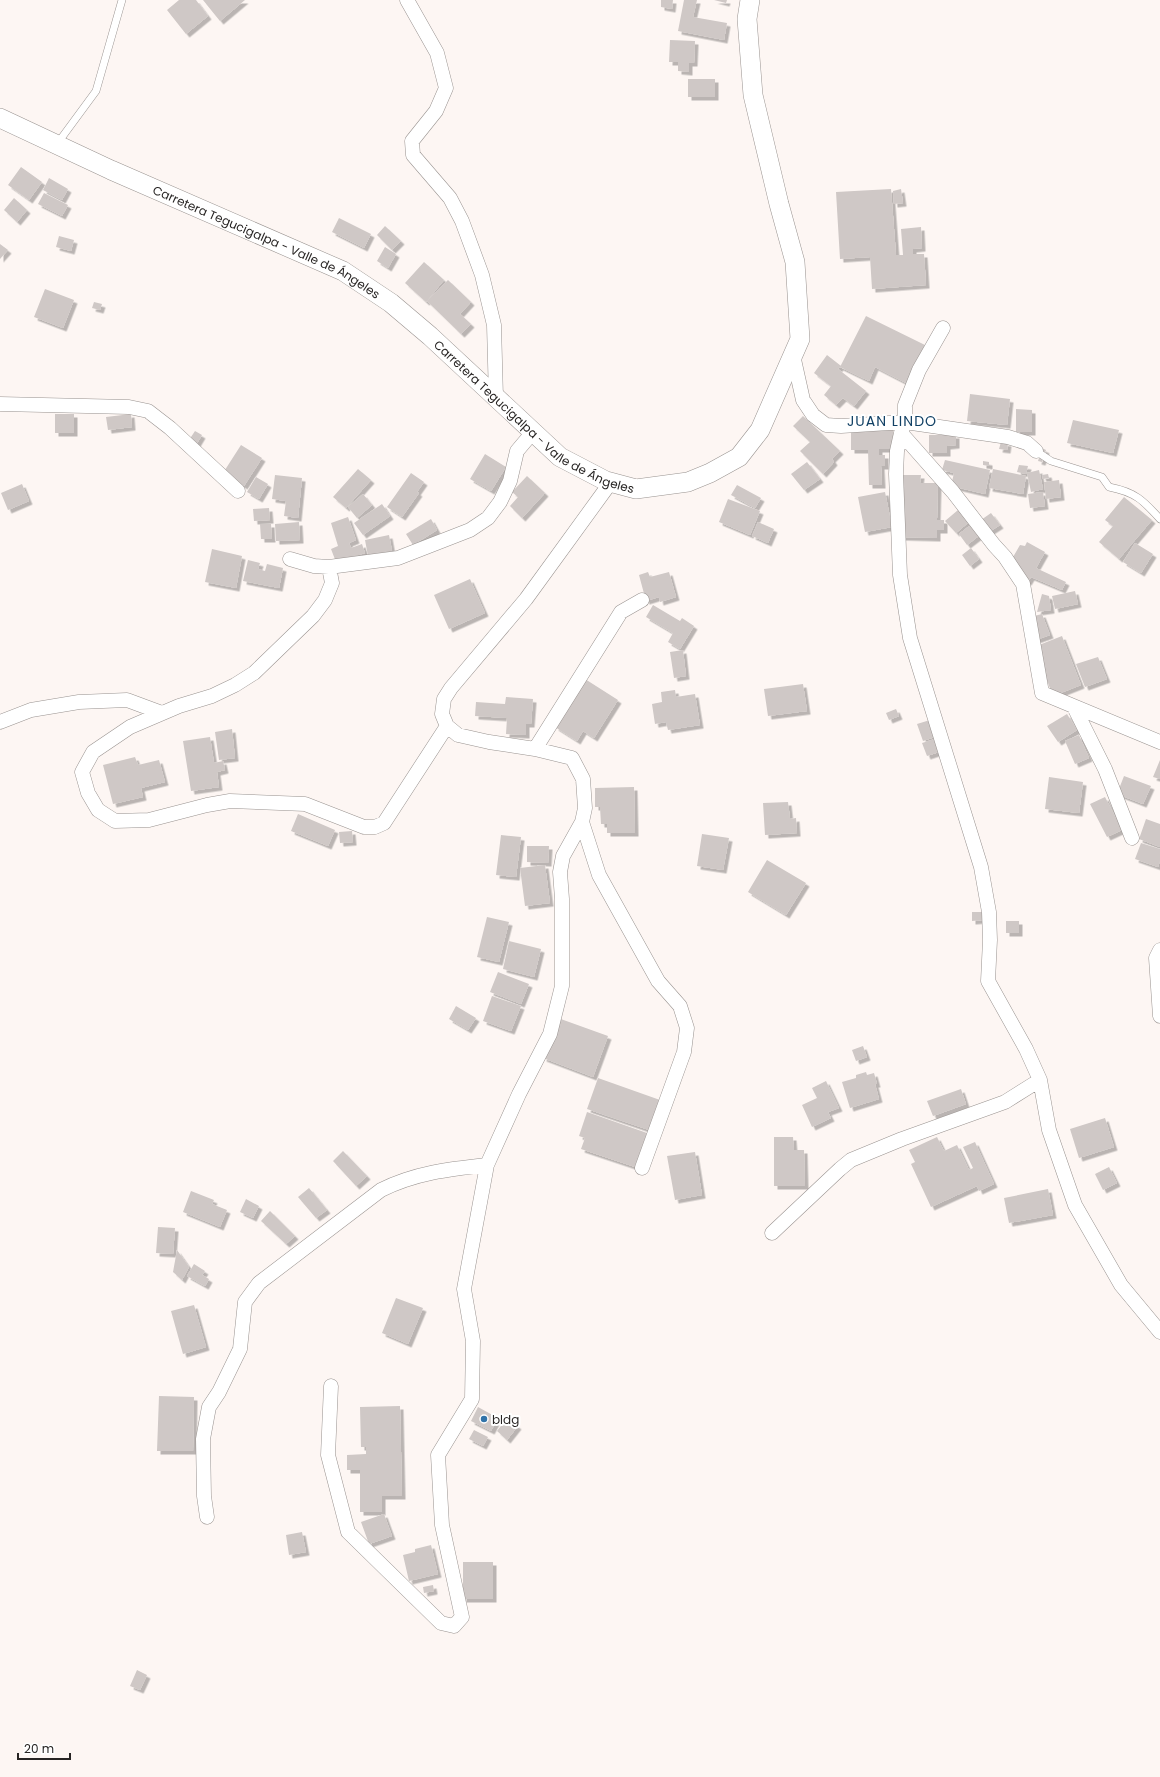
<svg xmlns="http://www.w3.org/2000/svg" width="1160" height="1777" viewBox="0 0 1160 1777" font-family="Poppins,sans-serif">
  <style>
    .building { fill: #cfc8c6; filter: url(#shadow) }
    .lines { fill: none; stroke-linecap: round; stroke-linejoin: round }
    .service-casing { stroke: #999390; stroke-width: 8 }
    .minor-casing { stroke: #999390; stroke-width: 15 }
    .secondary-casing { stroke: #999390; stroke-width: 20 }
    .service { stroke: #fff; stroke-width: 7 }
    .minor { stroke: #fff; stroke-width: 14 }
    .secondary { stroke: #fff; stroke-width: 19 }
    .poi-dot { fill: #3073a9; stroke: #fff; stroke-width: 1.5 }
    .labels { text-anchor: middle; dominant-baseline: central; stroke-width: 4; stroke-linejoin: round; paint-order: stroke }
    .street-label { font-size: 12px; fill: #272423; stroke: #fff }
    .poi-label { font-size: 12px; fill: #272423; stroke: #fff; text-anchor: start }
    .quarter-label { font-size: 14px; letter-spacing: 1px; fill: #124165; stroke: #fff }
  </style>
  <defs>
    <filter id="shadow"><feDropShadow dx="3.5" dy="3.5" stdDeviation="0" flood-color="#0004"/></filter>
  </defs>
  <rect width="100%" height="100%" fill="#fdf6f3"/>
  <path class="building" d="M 179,0 L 196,0 L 208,16 L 186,34 L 167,10 Z
    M 203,0 L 245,0 L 220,21 Z
    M 661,0 L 673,0 L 672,9 L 661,7 Z
    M 684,0 L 697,0 L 693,17 L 727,23 L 724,40 L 678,31 Z
    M 714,0 L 727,0 L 726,3 Z
    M 670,40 L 695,41 L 694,63 L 689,63 L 689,72 L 678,71 L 678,62 L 669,62 Z
    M 688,79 L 715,79 L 715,97 L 688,97 Z
    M 21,167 L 42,182 L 29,200 L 8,185 Z
    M 49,178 L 68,189 L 62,200 L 43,190 Z
    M 891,189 L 896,255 L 903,255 L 901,229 L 921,227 L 922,248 L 913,249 L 913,254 L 924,254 L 926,285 L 872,289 L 870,257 L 840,259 L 836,192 Z
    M 901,189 L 903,203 L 894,204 L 893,191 Z
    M 44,193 L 68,205 L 62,216 L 38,204 Z
    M 14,198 L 27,210 L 17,222 L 4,210 Z
    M 339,218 L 371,234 L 364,248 L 332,232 Z
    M 385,226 L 401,241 L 392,250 L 377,235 Z
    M 59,236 L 74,240 L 71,251 L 56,247 Z
    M 0,244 L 8,250 L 0,259 Z
    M 385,247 L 396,254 L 388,268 L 377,261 Z
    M 424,262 L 444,280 L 426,302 L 405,283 Z
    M 448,280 L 471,302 L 460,314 L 471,324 L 461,334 L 427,301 Z
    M 45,289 L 74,300 L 63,328 L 34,317 Z
    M 94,302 L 102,304 L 100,310 L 92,308 Z
    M 866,316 L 925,345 L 906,383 L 875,367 L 869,381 L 840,367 Z
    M 827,355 L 841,366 L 838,369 L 866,391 L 854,406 L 843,398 L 836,405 L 824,395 L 831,386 L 814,373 Z
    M 970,394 L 1010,399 L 1007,425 L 967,421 Z
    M 1016,409 L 1032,410 L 1032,432 L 1016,432 Z
    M 55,414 L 74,414 L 74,433 L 55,433 Z
    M 131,414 L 132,427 L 108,430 L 106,417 Z
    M 803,416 L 840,451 L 832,459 L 834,462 L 823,474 L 800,451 L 810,442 L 793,426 Z
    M 1073,420 L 1119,430 L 1113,453 L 1067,443 Z
    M 893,430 L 894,449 L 879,449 L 879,455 L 885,455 L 885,466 L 881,466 L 882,485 L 869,485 L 868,450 L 851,450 L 851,432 Z
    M 195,431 L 202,435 L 196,445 L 189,440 Z
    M 929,435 L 956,435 L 956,445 L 947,446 L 947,453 L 929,453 Z
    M 1001,442 L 1008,443 L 1007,450 L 999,449 Z
    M 241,445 L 262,458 L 244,486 L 223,473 Z
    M 1042,448 L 1046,450 L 1042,462 L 1038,461 Z
    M 485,454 L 506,467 L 491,491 L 470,479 Z
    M 945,460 L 990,470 L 985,494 L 951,486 L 954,473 L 942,470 Z
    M 983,461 L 989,462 L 989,466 L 983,465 Z
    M 807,462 L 820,479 L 804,490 L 791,474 Z
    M 1019,465 L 1028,466 L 1026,474 L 1017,472 Z
    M 358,469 L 371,480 L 346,508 L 333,497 Z
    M 993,469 L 1026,476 L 1023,494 L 989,488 Z
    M 1039,470 L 1043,489 L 1031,492 L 1027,473 Z
    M 411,473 L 424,482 L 417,492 L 419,493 L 402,517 L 387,507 Z
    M 1048,474 L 1049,478 L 1043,479 L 1042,475 Z
    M 275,475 L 302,478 L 298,518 L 284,516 L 286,501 L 272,499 Z
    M 902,475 L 921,475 L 920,483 L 938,483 L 937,520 L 944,520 L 944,530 L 937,530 L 937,538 L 902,537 Z
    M 527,476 L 545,493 L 522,518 L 510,506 L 518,497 L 512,492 Z
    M 256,477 L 268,484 L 259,499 L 247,492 Z
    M 1059,480 L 1061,497 L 1046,499 L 1044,482 Z
    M 22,484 L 29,501 L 8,510 L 1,493 Z
    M 737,485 L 761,498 L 755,508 L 731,495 Z
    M 885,492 L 892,527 L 865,532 L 858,497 Z
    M 1043,492 L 1045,506 L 1030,508 L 1028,494 Z
    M 363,494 L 372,505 L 357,518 L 348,507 Z
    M 1124,497 L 1152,520 L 1119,559 L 1099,542 L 1113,526 L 1105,520 Z
    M 728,499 L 760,511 L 750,535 L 719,522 Z
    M 382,504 L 390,516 L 363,535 L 354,523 Z
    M 269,508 L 270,520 L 254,521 L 253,509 Z
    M 958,510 L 969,522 L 956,533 L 945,521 Z
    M 991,513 L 1000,525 L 989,532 L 981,520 Z
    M 348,517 L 356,540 L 349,543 L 351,548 L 362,544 L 365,553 L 336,562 L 331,549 L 338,546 L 331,523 Z
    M 431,519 L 437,530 L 413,545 L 406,534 Z
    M 299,522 L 300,540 L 276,541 L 275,524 Z
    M 758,522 L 774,529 L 768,543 L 752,536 Z
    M 260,524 L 271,524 L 272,539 L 261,539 Z
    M 972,524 L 980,535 L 967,545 L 959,534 Z
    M 389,535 L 392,551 L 368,556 L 365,540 Z
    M 1027,542 L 1045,552 L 1036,568 L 1066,582 L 1062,590 L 1031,577 L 1028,582 L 1006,569 L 1020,545 L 1025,546 Z
    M 1135,543 L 1153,554 L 1141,573 L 1123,562 Z
    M 971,548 L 979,559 L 970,566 L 962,555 Z
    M 212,549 L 242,556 L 236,588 L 205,582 Z
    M 248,560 L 260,563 L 258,569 L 265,571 L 267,564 L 283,568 L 279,588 L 243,581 Z
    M 648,572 L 650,577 L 669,572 L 676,597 L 660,602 L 659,597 L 646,601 L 639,575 Z
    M 470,579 L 485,613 L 449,629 L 434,595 Z
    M 1075,591 L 1078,604 L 1055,609 L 1052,596 Z
    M 1042,594 L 1049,596 L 1051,610 L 1037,612 Z
    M 653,605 L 680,621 L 682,618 L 694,626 L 680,649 L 668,642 L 673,633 L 646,617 Z
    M 1042,614 L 1050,635 L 1033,641 L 1026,618 Z
    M 1062,636 L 1081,685 L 1053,696 L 1034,647 Z
    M 683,650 L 686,676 L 674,678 L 670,652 Z
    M 1098,657 L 1107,679 L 1085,687 L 1076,664 Z
    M 585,679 L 618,700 L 594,738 L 583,731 L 577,741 L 555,727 Z
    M 803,684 L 807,711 L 768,716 L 764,689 Z
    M 675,690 L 676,697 L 695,694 L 700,725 L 668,730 L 666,722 L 655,724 L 652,704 L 662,702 L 661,692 Z
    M 506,697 L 533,699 L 531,724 L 526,724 L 526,735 L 506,734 L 507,718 L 475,716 L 476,702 L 505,704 Z
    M 896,709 L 899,716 L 889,720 L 886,713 Z
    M 1067,714 L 1077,730 L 1058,742 L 1047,726 Z
    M 930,720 L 935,737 L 923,741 L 917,724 Z
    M 232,729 L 235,758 L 219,760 L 215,732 Z
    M 1079,735 L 1089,758 L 1075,764 L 1065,741 Z
    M 210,737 L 214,763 L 223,761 L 225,770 L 217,772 L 219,787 L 191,791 L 183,741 Z
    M 935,739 L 939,752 L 927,756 L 922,743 Z
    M 135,757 L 138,765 L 159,760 L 165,782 L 141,788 L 143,797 L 113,804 L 103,765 Z
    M 1160,760 L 1160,779 L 1153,777 Z
    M 1124,776 L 1151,786 L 1143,804 L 1117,794 Z
    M 1049,777 L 1083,782 L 1079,813 L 1045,809 Z
    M 634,787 L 635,833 L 607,833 L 607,824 L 601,824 L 600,807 L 595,807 L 595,788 Z
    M 1105,797 L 1122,830 L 1107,837 L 1090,804 Z
    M 788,802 L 790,819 L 796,818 L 797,833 L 765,835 L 763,803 Z
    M 298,814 L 335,830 L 328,846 L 291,831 Z
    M 1146,819 L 1160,824 L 1160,847 L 1139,839 Z
    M 352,831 L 353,842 L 340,843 L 339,832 Z
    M 702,834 L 729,838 L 723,870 L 697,866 Z
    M 501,835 L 521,837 L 516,877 L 496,875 Z
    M 1141,843 L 1160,849 L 1160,861 L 1158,867 L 1135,859 Z
    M 527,846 L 549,846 L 548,863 L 527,862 Z
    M 767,860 L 806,883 L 786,915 L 748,892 Z
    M 545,865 L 550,903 L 525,906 L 520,868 Z
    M 972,912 L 982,912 L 983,920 L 972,921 Z
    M 487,917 L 509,922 L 499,962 L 477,957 Z
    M 1006,921 L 1019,921 L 1019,933 L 1006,933 Z
    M 509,941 L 541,949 L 534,977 L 503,969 Z
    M 498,972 L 529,984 L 521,1004 L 490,992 Z
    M 492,996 L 521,1006 L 511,1031 L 483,1021 Z
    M 456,1006 L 476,1018 L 468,1030 L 449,1019 Z
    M 558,1018 L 608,1036 L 593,1077 L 543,1058 Z
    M 863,1046 L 867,1057 L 856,1061 L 852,1050 Z
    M 866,1072 L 867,1075 L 874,1073 L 877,1084 L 875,1084 L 879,1099 L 850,1108 L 842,1082 L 856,1078 L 856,1075 Z
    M 598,1078 L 660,1100 L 649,1130 L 587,1109 Z
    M 826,1081 L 839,1108 L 828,1112 L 831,1118 L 812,1127 L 802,1105 L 817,1098 L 812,1088 Z
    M 961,1089 L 966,1104 L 933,1116 L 927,1101 Z
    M 587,1112 L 647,1133 L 635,1167 L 581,1149 L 585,1138 L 579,1136 Z
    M 1105,1118 L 1114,1147 L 1079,1158 L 1070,1129 Z
    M 774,1137 L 793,1137 L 794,1150 L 804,1150 L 805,1186 L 774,1186 Z
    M 937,1137 L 944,1151 L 957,1145 L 969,1170 L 973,1168 L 963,1147 L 975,1142 L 994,1184 L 979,1191 L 977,1186 L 931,1207 L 911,1164 L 915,1162 L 909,1150 Z
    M 343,1151 L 367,1176 L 356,1186 L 333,1161 Z
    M 695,1152 L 702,1195 L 675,1200 L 667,1156 Z
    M 1109,1167 L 1117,1183 L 1103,1190 L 1095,1174 Z
    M 309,1188 L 327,1210 L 316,1218 L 298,1197 Z
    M 1048,1189 L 1053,1215 L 1009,1223 L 1004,1198 Z
    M 191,1191 L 214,1200 L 212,1204 L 227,1210 L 220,1227 L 183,1212 Z
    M 246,1199 L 259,1206 L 253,1218 L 240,1212 Z
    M 270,1211 L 295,1236 L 286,1244 L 261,1221 Z
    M 158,1227 L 175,1228 L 173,1254 L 156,1253 Z
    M 177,1250 L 189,1267 L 182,1280 L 173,1272 Z
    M 194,1264 L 205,1271 L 202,1275 L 209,1279 L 205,1286 L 187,1276 Z
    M 396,1298 L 423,1308 L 408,1344 L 382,1333 Z
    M 194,1305 L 206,1347 L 183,1354 L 171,1311 Z
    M 159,1396 L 194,1397 L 193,1451 L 157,1451 Z
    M 400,1406 L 402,1496 L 382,1496 L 382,1512 L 360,1512 L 360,1470 L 347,1470 L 347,1455 L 366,1454 L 366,1447 L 361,1447 L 360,1407 Z
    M 478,1407 L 498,1418 L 491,1431 L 471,1421 Z
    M 507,1418 L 518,1426 L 507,1440 L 497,1431 Z
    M 474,1430 L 488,1437 L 483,1446 L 469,1439 Z
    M 384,1514 L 392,1536 L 369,1544 L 361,1522 Z
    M 302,1532 L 306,1552 L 289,1555 L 286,1535 Z
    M 431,1545 L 438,1574 L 409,1581 L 403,1555 L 415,1552 L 415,1549 Z
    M 463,1562 L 493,1562 L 493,1599 L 463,1599 Z
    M 433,1585 L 434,1591 L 424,1593 L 423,1587 Z
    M 137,1670 L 147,1675 L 140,1690 L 130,1686 Z"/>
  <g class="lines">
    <g class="service-casing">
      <path id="service" d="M 57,144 L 96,91 L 122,0
        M 1036,451 L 1051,461 L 1102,477 L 1109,487 C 1135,492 1143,500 1160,519"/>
    </g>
    <g class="minor-casing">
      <path id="minor" d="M 407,0 L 437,53 L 446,88 L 436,111 L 412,141 L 413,155 L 450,198 L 462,221 L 482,275 L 494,325 L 496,398
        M 943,328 L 919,370 L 905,405 L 905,422 L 901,433 L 953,492 L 994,545 L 1005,557 L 1023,584 L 1042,693 L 1160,742
        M 793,355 L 803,400 L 813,415 L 826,425 L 841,426 L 905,422 L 1008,437 L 1027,443 L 1036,451
        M 0,404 L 129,407 L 148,411 L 170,428 L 238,491
        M 901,433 L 897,451 L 896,474 L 900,575 L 910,638 L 981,867 L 989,912 L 990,940 L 988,981 L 1026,1049 L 1040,1080 L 1049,1130 L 1075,1205 L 1121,1285 L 1160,1332
        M 290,559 L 314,566 L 329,567 L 398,558 L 470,530 L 488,518 L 500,502 L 510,481 L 517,451 L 533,432
        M 329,567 L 332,583 L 325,600 L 313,616 L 254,673 L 235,685 L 212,696 L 179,706 L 130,727 L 93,752 L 82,772 L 88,793 L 98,810 L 115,821 L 149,820 L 207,805 L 230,801 L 305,804 L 364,827 L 375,827 L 384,823 L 447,726
        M 1074,707 L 1105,769 L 1132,838
        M 0,722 L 31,710 L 79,702 L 127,700 L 162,713
        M 535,749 L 621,612 L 642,600
        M 582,822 L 599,875 L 658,981 L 680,1006 L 687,1028 L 684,1052 L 642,1168
        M 1160,950 L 1156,958 L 1160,1016
        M 772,1233 L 840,1169 L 851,1160 L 902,1139 L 1005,1102 L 1040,1080
        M 331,1386 L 328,1455 L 348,1532 L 441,1623 L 454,1626 L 462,1617 L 442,1525 L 438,1455 L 472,1399 L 473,1341 L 464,1289 L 487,1165 L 519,1094 L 550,1034 L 562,986 L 562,899 L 560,872 L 563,856 L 582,822 L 585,808 L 583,779 L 572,758 L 535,749 L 489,742 L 458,735 L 447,726 L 442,714 L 444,699 L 451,688 L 526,599 L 611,482
        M 207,1517 L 204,1496 L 203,1439 L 209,1407 L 219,1392 L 240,1349 L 245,1302 L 259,1283 L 381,1190 C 415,1173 449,1169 487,1165"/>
    </g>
    <g class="secondary-casing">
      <g id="secondary">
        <path id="s1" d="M 0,118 L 111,170 L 343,271 L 391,303 L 430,336 L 560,457 L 606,481 L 636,489 L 688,482 L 710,473 L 739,457 L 760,430 L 800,339 L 795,262 L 779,204 L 753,95 L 747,19 L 750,0"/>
      </g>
    </g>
    <use href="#service" class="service"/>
    <use href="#minor" class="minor"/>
    <use href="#secondary" class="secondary"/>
  </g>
  <circle class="poi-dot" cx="484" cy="1419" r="4"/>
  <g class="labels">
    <g class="street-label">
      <text stroke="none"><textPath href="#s1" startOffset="294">Carretera Tegucigalpa - Valle de Ángeles</textPath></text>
      <text stroke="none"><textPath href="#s1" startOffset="618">Carretera Tegucigalpa - Valle de Ángeles</textPath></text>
    </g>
    <g class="poi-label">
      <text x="492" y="1419">bldg</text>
    </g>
    <g class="quarter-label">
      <text x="892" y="421">JUAN LINDO</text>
    </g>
  </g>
  <path d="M18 1753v6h52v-6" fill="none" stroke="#272423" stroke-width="2"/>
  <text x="24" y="1753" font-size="12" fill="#272423" stroke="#ffffff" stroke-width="3" paint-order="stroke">20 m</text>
</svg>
